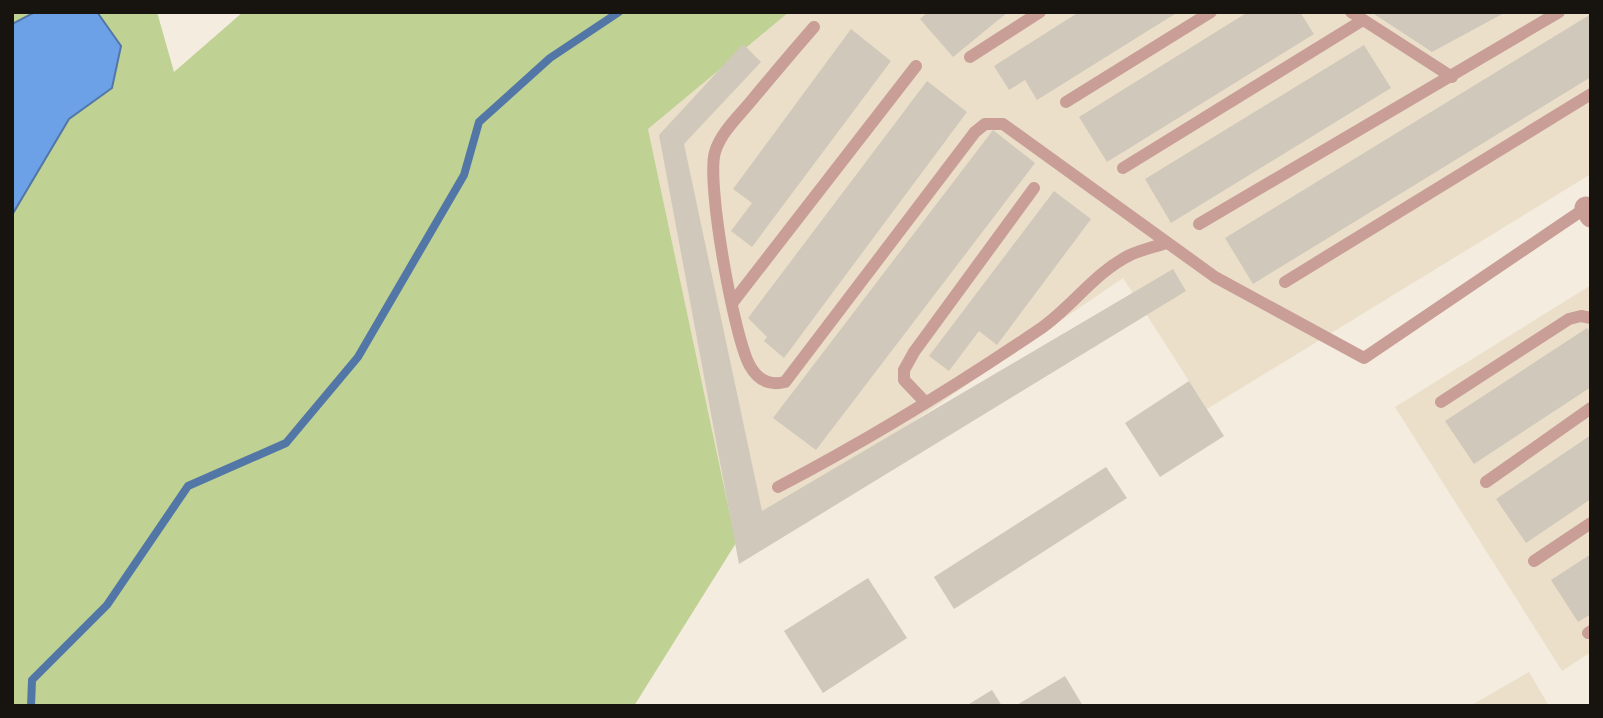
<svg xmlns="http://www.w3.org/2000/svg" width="1603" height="718" viewBox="0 0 1603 718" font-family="Overpass,sans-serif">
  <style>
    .built { fill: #ebdfca }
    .green { fill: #c0d194 }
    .water { fill: #6ca1e7; stroke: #5277a6; stroke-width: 2 }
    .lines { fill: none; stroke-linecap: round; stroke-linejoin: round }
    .stream { stroke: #5277a6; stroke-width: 8 }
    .building { fill: #d0c8ba }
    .service { stroke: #c99e97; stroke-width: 12 }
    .minor { stroke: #c99e97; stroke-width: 23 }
  </style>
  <rect width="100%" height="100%" fill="#f4ecde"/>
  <path class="built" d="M 789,12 L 1591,12 L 1591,174 L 1207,409 L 1123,278 L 736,543 L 648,129 Z
    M 1591,285 L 1591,652 L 1562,671 L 1395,407 Z
    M 1529,672 L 1549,706 L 1470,706 Z"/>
  <path class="green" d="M 12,12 L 157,12 L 174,72 L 243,12 L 789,12 L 648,129 L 736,543 L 634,706 L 12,706 Z"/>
  <path class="water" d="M 35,12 L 97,12 L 121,46 L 112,88 L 69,119 L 12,215 L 12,24 Z"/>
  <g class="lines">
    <path class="stream" d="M 31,706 L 32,680 L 107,605 L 188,486 L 286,443 L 358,357 L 464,175 L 479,122 L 550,58 L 619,12"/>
  </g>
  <path class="building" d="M 928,12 L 1008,12 L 953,57 L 920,19 Z
    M 1079,12 L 1178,12 L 1037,100 L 1025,80 L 1009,90 L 994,66 Z
    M 1248,12 L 1300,12 L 1314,34 L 1107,162 L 1079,117 Z
    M 1371,12 L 1506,12 L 1432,52 Z
    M 1591,14 L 1591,77 L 1253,284 L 1225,238 Z
    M 851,29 L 891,61 L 752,247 L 731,231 L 752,203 L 733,189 Z
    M 743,44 L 761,62 L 684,144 L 762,511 L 1173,269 L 1186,291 L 739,564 L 659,135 Z
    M 1364,45 L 1391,88 L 1171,223 L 1145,179 Z
    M 927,81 L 967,112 L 784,358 L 764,341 L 767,337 L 748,318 Z
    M 993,130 L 1035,163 L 816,450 L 773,418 Z
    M 1054,191 L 1091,219 L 997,345 L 979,331 L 949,371 L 929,356 Z
    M 1587,328 L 1591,333 L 1591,387 L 1474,464 L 1445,421 Z
    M 1189,381 L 1224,436 L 1160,477 L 1125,423 Z
    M 1591,435 L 1591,499 L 1526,543 L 1496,499 Z
    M 1106,467 L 1127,498 L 954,609 L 934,577 Z
    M 1591,554 L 1591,614 L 1578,622 L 1551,580 Z
    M 868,578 L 907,638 L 823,693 L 784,631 Z
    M 1065,676 L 1083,706 L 1015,706 Z
    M 992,690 L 1002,706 L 966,706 Z"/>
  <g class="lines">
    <path class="service" d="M 1351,12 L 1452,77
      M 814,27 C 793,51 772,76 752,100 C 739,116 721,132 715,152 C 706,182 734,338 750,366 C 758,380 769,386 785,382 L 975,132 L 985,124 L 1003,124 L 1215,277 L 1364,358 L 1590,205
      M 970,57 L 1040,12
      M 1066,102 L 1211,12
      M 1123,168 L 1363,20
      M 1199,224 L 1559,12
      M 1285,282 L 1591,94
      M 733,302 L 916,66
      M 925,402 L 904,380 L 904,370 L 914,352 L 1034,188
      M 1441,402 L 1569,319 L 1581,316 L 1591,318
      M 1486,482 L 1591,408
      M 778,487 C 868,440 956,386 1040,329 C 1071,308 1095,272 1130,255 C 1141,250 1154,247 1166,243
      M 1534,561 L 1591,523
      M 1588,633 L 1591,631"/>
    <path class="minor" d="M 1586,208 L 1591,216"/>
  </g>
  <rect width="1603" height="718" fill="none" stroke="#17140f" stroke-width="28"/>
</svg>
